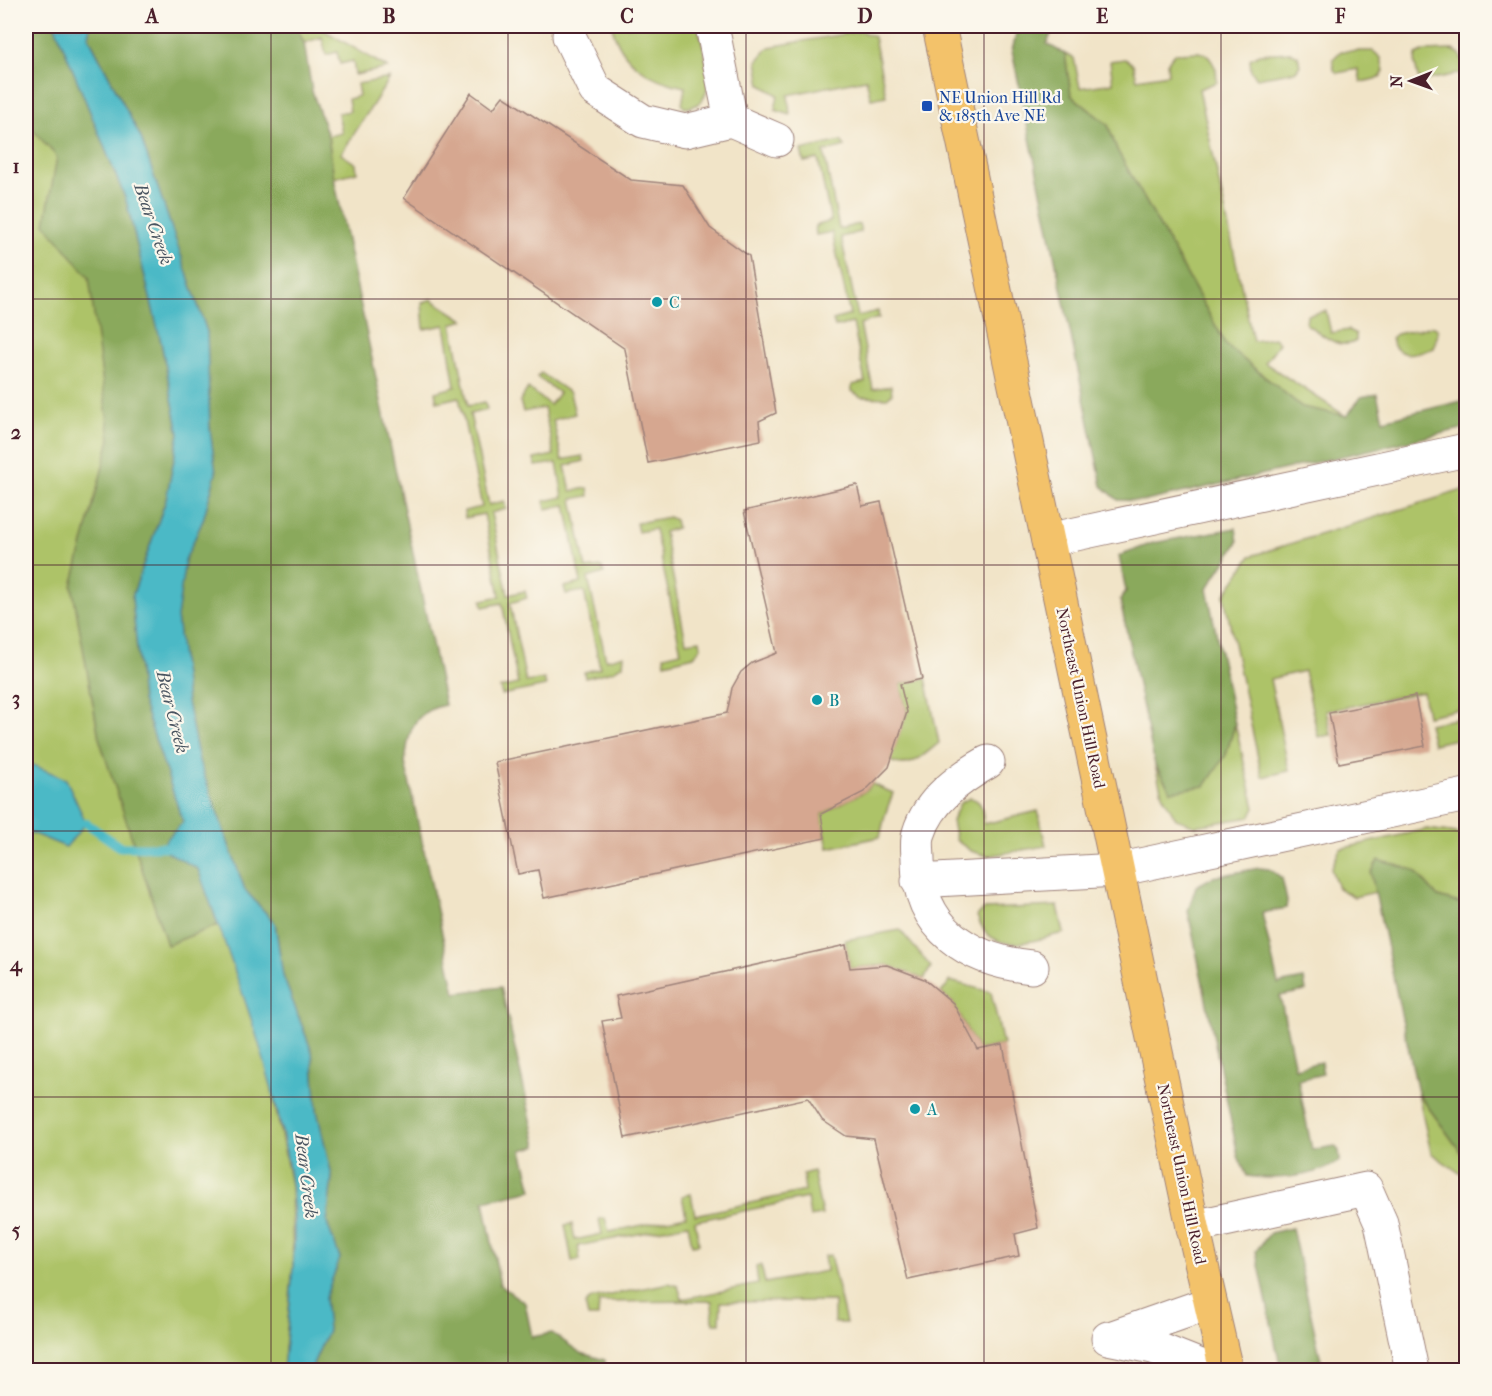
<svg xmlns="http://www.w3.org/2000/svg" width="1492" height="1396" viewBox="0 0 1492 1396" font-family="'IM FELL French Canon',serif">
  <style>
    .green { fill: #adc368; stroke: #7c714a; stroke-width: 1.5 }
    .forest { fill: #8aa95c; stroke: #6a6444; stroke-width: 1.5 }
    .water { fill: #4bb9c6; stroke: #4a6c78; stroke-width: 1.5 }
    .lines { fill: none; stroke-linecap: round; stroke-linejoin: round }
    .stream { stroke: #4bb9c6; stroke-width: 9 }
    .building { fill: #d6a790 }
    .minor-casing { stroke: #9e827a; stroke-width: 35 }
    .major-casing { stroke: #9e827a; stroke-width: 35 }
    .minor { stroke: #fff; stroke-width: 33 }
    .major { stroke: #f3c26a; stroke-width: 33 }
    .grid { fill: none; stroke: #4a1f2b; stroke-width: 1.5; stroke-opacity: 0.55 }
    .transit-dot { fill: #1a4fb4; stroke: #fbf7ec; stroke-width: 2 }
    .culture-dot { fill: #0f9aa8; stroke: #fbf7ec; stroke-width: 2 }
    .labels { text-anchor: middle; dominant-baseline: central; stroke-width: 4.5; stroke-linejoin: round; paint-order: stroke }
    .transit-label { font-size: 16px; fill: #164399; stroke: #fbf7ec; text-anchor: start }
    .culture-label { font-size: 16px; fill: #0d838f; stroke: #fbf7ec; text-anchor: start }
    .street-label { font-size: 16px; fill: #4a1f2b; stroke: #fbf7ec }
    .water-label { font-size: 18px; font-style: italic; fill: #4a5561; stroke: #fbf7ec }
    .neatline { fill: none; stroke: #4a1f2b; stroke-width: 2 }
    .grid-label { font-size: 20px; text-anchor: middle; font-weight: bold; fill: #4a1f2b }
  </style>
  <rect width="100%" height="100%" fill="#fbf7ec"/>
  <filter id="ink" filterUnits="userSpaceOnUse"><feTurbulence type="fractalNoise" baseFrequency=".0167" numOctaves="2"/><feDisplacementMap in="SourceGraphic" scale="12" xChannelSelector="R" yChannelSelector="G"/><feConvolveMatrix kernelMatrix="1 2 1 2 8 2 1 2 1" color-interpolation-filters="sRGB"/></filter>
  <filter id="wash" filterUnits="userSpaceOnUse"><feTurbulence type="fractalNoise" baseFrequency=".008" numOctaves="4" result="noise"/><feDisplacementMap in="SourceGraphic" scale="24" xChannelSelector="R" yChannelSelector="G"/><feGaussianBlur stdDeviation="1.35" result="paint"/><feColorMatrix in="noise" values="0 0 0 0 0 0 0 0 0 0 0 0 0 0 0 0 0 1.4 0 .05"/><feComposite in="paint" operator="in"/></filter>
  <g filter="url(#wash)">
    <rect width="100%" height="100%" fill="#f1e4c8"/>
    <path class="green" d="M 26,26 L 55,26 L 83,92 L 142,700 L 266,1060 L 291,1185 L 293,1267 L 283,1370 L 26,1370 Z
      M 296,26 L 317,26 L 388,68 L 355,75 L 353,61 L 340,64 L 337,52 L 326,55 L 322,37 L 304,43 Z
      M 612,26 L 698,26 C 703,48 724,105 685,108 L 682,105 L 685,87 C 651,81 620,62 612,26 Z
      M 861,31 L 874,37 L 886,96 L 871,99 L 866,79 L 788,95 L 790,115 L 775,110 L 778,95 L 761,85 L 757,61 L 769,47 Z
      M 1453,50 L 1460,54 L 1464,65 L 1462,73 L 1423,81 L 1418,78 L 1415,64 L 1416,55 L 1425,51 Z
      M 1341,51 L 1373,51 L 1381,58 L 1384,71 L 1380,78 L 1361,82 L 1358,69 L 1338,73 L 1334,70 L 1333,59 Z
      M 1199,52 L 1209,56 L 1216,69 L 1217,82 L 1199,89 L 1253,341 L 1274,338 L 1279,343 L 1265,363 L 1347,417 L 1302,407 L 1227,346 L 1117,150 L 1108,125 L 1071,95 L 1065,54 L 1074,58 L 1080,88 L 1113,83 L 1110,61 L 1125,59 L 1133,64 L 1137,79 L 1168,74 L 1167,63 L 1175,53 Z
      M 1290,52 L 1298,56 L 1300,65 L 1296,71 L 1257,78 L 1251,71 L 1250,59 L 1259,54 Z
      M 390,78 L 341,154 L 356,164 L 357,172 L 334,178 L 328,136 L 342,133 L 338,113 L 350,111 L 348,99 L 359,96 L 357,84 Z
      M 841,141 L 845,146 L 824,152 L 839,229 L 859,224 L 861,232 L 841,237 L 858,316 L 878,311 L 879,318 L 860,324 L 873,389 L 891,386 L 892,394 L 887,398 L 861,397 L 852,391 L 852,385 L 865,382 L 853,323 L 835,327 L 833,320 L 850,315 L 832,232 L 816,235 L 815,226 L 831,221 L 818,159 L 804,162 L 801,150 Z
      M 431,299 L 464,320 L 452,324 L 468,406 L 485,402 L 487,410 L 470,414 L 489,505 L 504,501 L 506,509 L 491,513 L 508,595 L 525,591 L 527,598 L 510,603 L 526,682 L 544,679 L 546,686 L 502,695 L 500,688 L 518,684 L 502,603 L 483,607 L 482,600 L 500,596 L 484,514 L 465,518 L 464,511 L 482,507 L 459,397 L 437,402 L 435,392 L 455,387 L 445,325 L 424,329 L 422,303 Z
      M 1326,311 L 1331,333 L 1348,330 L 1356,334 L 1356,341 C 1339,352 1321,333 1306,324 L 1307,315 Z
      M 1433,326 L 1438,329 L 1434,348 C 1417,354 1396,360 1391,338 L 1396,334 Z
      M 541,373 L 570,393 L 575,414 L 553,420 L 562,460 L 583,456 L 584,461 L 565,466 L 571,491 L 588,488 L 589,496 L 572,499 L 586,569 L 602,567 L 604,573 L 588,578 L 606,660 L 624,655 L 623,665 L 613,671 L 585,678 L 584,672 L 600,668 L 584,591 L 566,594 L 564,587 L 581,583 L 566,505 L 546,509 L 544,501 L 563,497 L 557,463 L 536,466 L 534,459 L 554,455 L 544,408 L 523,412 L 520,401 L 528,388 L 550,405 L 559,393 L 537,377 Z
      M 1466,489 L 1466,708 L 1427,716 L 1423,692 L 1326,711 L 1331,735 L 1318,737 L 1304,671 L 1270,679 L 1289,771 L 1262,777 L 1224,596 L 1251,556 Z
      M 669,517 L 675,520 L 677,528 L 664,532 L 686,642 L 700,640 L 701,647 L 694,656 L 665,663 L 664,656 L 681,652 L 655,529 L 638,532 L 636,523 Z
      M 926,678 L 939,743 C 923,755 911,771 890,761 L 907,712 L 900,684 Z
      M 1466,717 L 1466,737 L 1433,744 L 1428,724 Z
      M 1235,724 L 1255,808 L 1250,817 L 1196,826 L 1176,819 L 1162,794 L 1155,765 L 1171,791 L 1226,755 Z
      M 872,784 L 893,793 L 885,815 L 880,837 L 828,848 L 821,814 L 864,792 Z
      M 970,798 C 984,800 982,813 984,824 L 1038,811 L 1046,846 L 988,856 L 971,851 L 956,840 L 952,821 L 960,803 Z
      M 1427,829 L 1457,833 L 1466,840 L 1466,905 L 1438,897 L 1414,870 L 1371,873 L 1376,892 L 1354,897 L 1338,888 L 1331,869 L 1340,849 Z
      M 1058,906 L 1064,933 C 1031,940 992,959 977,916 L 984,909 Z
      M 900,930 L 931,967 L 924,979 L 887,965 L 850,968 L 845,940 Z
      M 950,981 L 991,992 L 1003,1045 L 978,1050 L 953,1003 L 941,993 Z
      M 1418,1093 L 1466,1159 L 1466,1173 L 1461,1174 L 1431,1153 Z
      M 813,1171 L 822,1215 L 810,1217 L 807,1198 L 695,1221 L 699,1244 L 692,1245 L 688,1224 L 578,1246 L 580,1260 L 572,1261 L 565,1225 L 572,1224 L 575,1240 L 602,1234 L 599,1219 L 605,1218 L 609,1232 L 686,1216 L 682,1196 L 691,1194 L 695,1215 L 805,1191 L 803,1174 Z
      M 830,1255 L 846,1323 L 834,1323 L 834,1301 L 721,1302 L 720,1323 L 713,1323 L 712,1301 L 599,1302 L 598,1317 L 588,1317 L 585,1304 L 591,1299 L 669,1283 L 678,1286 L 682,1299 L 758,1284 L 756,1266 L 761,1265 L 765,1283 L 826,1271 L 824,1256 Z"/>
    <path class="forest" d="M 26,26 L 55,26 L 126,200 L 161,342 L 179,434 L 166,500 L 132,597 L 142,700 L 218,925 L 167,945 L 99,738 L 72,586 L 110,439 L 89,277 L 45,224 L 57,157 L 26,122 Z
      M 90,26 L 296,26 L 304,43 L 312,91 L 328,136 L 334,178 L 445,705 C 411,712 409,732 405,763 L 455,993 L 501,987 L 537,1146 L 522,1150 L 532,1190 L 484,1201 L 500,1285 L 525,1303 L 532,1337 L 552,1333 L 581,1353 L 605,1360 L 606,1370 L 315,1370 L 313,1364 L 328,1330 L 325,1298 L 340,1258 L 327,1223 L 332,1176 L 317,1111 L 312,1052 L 283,976 L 275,923 L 245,890 L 199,761 L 187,702 L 177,617 L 185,560 L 203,520 L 216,473 L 210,430 L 207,332 L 141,138 L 88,35 Z
      M 1018,26 L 1054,26 L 1047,44 L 1065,54 L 1071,95 L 1108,125 L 1117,150 L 1227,346 L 1302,407 L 1347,416 L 1361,397 L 1377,394 L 1383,420 L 1466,400 L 1466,428 L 1146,501 L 1118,500 L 1102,486 L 1012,51 Z
      M 1236,528 L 1238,542 L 1207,589 L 1235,724 L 1226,755 L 1205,786 L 1171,791 L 1155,765 L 1120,600 L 1126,591 L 1119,556 L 1153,543 Z
      M 1378,860 L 1414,870 L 1438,897 L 1466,905 L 1466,1159 L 1418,1093 L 1371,873 Z
      M 1259,868 L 1269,869 L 1282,878 L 1287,901 L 1286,908 L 1262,913 L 1278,984 L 1304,979 L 1306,991 L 1280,996 L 1295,1068 L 1321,1062 L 1323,1074 L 1298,1080 L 1312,1150 L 1335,1146 L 1339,1151 L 1340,1161 C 1316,1177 1275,1181 1247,1176 L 1238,1156 L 1188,911 L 1196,886 L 1213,877 Z
      M 1292,1228 L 1323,1370 L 1281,1370 L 1256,1251 L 1270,1233 Z"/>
    <path class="water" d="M 55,26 L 90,26 L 88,36 L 141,138 L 207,332 L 210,430 L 216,473 L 203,520 L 185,560 L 177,617 L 187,702 L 199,761 L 245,890 L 275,923 L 283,976 L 312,1052 L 317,1111 L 332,1176 L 327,1223 L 340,1258 L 325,1298 L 328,1330 L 313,1364 L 315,1370 L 283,1370 C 289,1309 299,1245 291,1184 C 276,1074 235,972 198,869 L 164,850 L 165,841 L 183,822 L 142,700 L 132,597 L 166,500 L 179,434 L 161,342 L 126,200 Z
      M 26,762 L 66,779 L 86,823 L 66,847 L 26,831 Z"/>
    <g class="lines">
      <path class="stream" d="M 86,823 L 120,847 L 175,847"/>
    </g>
    <g id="blocks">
      <path class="building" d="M 471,93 L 493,109 L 503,96 L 631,180 L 683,185 L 710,228 L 749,256 L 776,413 L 759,421 L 761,440 L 648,463 L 625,349 L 404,198 Z
        M 857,485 L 862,506 L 881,502 L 922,679 L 900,684 L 907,712 L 889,767 L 864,792 L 821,814 L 825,838 L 544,898 L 538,870 L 518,874 L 495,762 L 727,713 L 732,688 L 741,672 L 752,663 L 777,653 L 744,511 Z
        M 1415,696 L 1425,746 L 1339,763 L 1329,713 Z
        M 846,945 L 850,968 L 887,965 L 924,979 L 953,1003 L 978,1050 L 1003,1045 L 1038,1228 L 1015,1234 L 1019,1256 L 908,1280 L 874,1139 L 846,1136 L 822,1120 L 808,1098 L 625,1138 L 602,1021 L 621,1018 L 616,996 Z"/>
    </g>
  </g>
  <g filter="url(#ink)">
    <use href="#blocks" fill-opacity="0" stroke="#9e827a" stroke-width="1.5"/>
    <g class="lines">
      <g class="minor-casing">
        <path id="minor" d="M 570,26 L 569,36 L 595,90 L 643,121 L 685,131 L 731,120 L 777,140
          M 712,26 L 731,120
          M 1048,540 L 1466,450
          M 988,762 C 960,778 929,800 919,833 C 916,840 918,852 918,860 C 918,929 970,961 1032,967
          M 918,881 L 1117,870 L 1466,795
          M 1193,1227 L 1366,1189 L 1381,1223 L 1412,1370
          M 1108,1338 L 1153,1347 L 1211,1370
          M 1110,1338 L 1210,1303"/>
      </g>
      <g class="major-casing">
        <path id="major" d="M 939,26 L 1193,1227 L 1226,1370"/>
      </g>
      <use href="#minor" class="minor"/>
      <use href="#major" class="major"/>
    </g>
  </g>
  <path class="grid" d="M 271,26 L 271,1370M 508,26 L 508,1370M 746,26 L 746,1370M 984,26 L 984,1370M 1221,26 L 1221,1370M 26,299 L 1466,299M 26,565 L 1466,565M 26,831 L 1466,831M 26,1097 L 1466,1097"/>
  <rect class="transit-dot" x="921" y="100" width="12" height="12" rx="3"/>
  <g class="culture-dot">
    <circle cx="657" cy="302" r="6"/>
    <circle cx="817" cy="700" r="6"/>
    <circle cx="915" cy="1109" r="6"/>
  </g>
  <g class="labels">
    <g class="transit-label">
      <text x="939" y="97">NE Union Hill Rd<tspan x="939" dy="18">&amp; 185th Ave NE</tspan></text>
    </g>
    <g class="culture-label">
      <text x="669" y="302">C</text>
      <text x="829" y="700">B</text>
      <text x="927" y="1109">A</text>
    </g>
    <g class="street-label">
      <text transform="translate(1081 698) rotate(78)">Northeast Union Hill Road</text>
      <text transform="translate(1182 1174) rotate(78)">Northeast Union Hill Road</text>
    </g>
    <g class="water-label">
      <text transform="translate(153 224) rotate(71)">Bear Creek</text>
      <text transform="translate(172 712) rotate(76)">Bear Creek</text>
      <text transform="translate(306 1176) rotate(83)">Bear Creek</text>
    </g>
  </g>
  <rect width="1492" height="1396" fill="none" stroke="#fbf7ec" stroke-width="66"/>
  <g transform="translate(1411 81) rotate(269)" stroke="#fbf7ec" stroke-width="4.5" paint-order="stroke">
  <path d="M0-4.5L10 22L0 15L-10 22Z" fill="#4a1f2b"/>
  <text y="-9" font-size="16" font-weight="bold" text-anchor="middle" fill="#4a1f2b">N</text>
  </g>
  <rect x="33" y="33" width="1426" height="1330" class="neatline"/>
  <g class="grid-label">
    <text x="152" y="23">A</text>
    <text x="389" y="23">B</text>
    <text x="627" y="23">C</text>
    <text x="865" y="23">D</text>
    <text x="1102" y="23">E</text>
    <text x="1340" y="23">F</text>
    <text x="16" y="173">1</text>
    <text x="16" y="439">2</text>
    <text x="16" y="705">3</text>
    <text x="16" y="971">4</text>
    <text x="16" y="1237">5</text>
  </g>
</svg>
